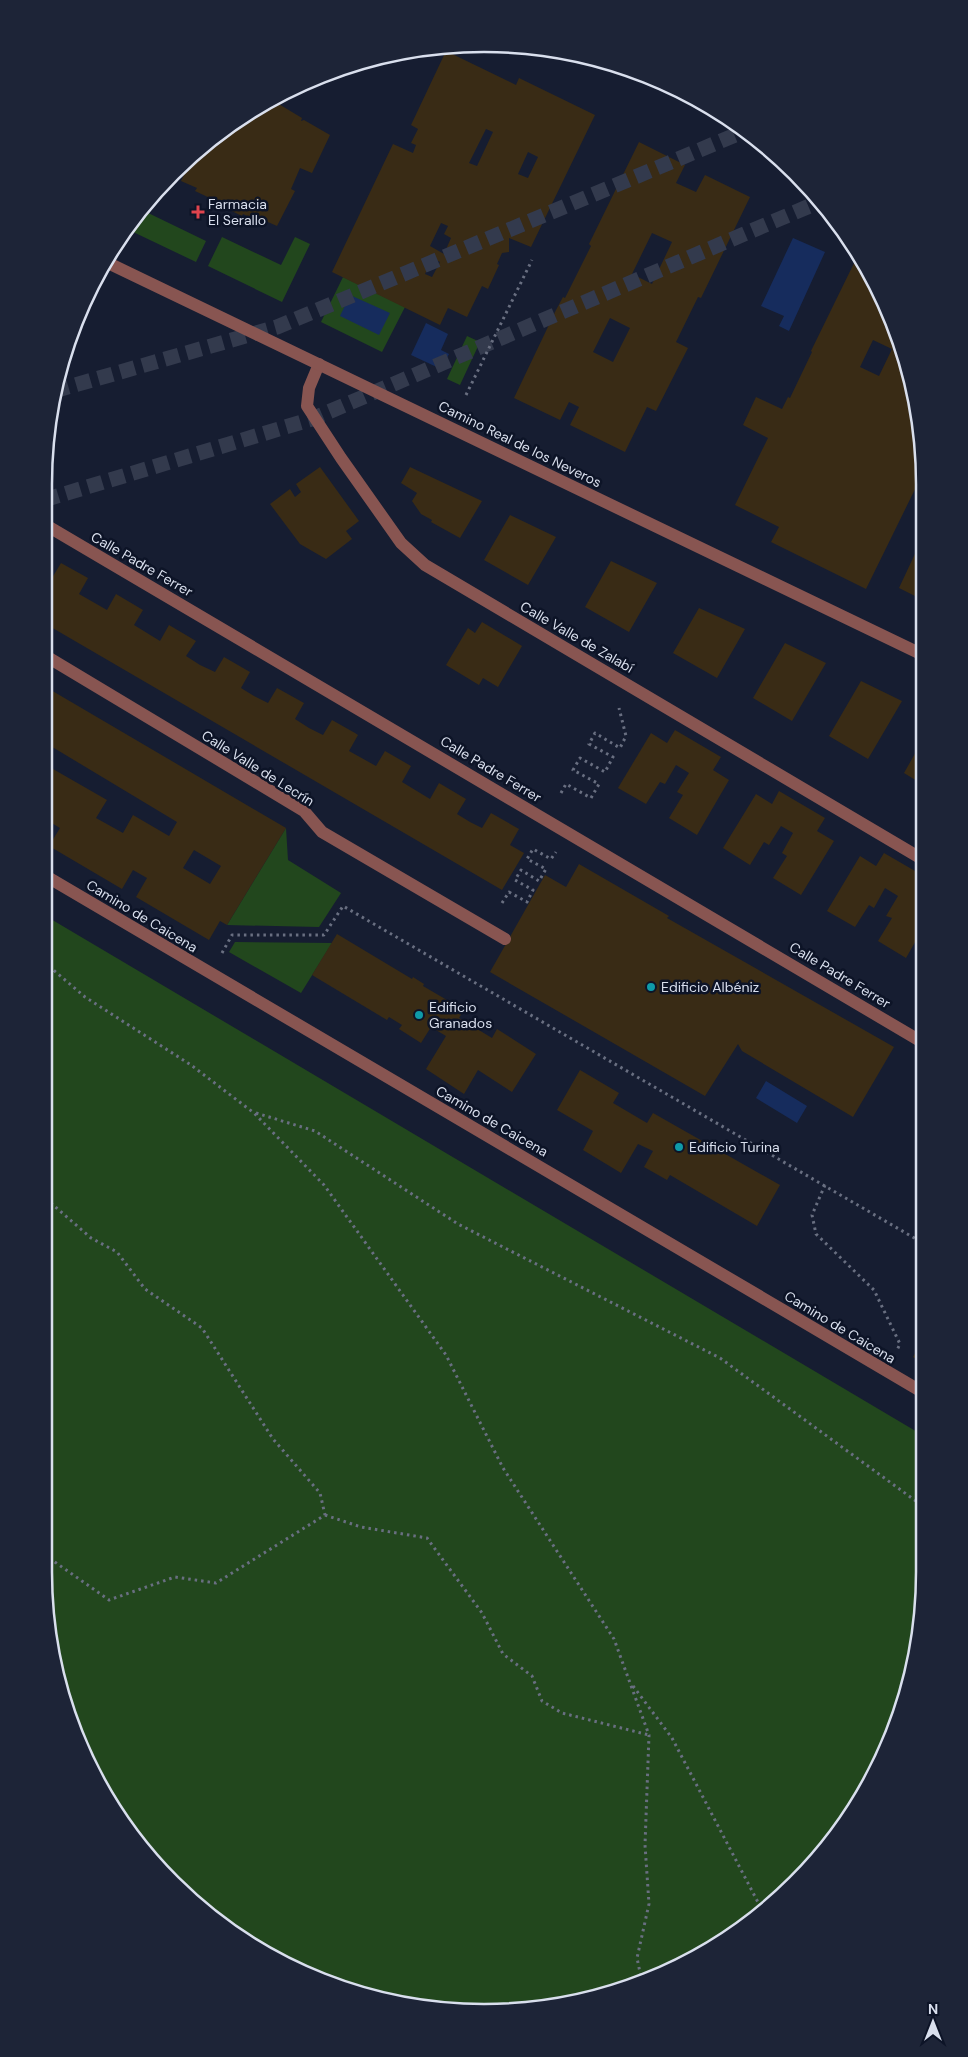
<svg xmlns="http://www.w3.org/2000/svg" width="968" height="2057" viewBox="0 0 968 2057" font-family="'DM Sans',sans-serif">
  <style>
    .green { fill: #22471d }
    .water { fill: #162c5d }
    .building { fill: #392b15; fill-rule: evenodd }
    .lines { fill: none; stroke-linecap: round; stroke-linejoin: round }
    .motorway-tunnel { stroke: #333a4d; stroke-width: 15; stroke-dasharray: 15 8; stroke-linecap: butt }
    .path { stroke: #696f81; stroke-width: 3; stroke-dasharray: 2.5 4; stroke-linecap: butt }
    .minor { stroke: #885551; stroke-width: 12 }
    .tertiary { stroke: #885551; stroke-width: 12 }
    .health-dot { fill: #e0444e; stroke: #0d1427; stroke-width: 2 }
    .culture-dot { fill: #0f9aa8; stroke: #0d1427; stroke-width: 2 }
    .labels { text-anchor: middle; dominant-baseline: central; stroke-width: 5; stroke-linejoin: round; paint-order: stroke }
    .poi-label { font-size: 14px; fill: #d9dfed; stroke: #0d1427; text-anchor: start }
    .street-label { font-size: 14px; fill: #d9dfed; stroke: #0d1427 }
    .rim { fill: none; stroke: #d9dfed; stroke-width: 2.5 }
  </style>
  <rect width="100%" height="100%" fill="#161d31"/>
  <path class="green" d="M 142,210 L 206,241 L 196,262 L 129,230 Z
    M 222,237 L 281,265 L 295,237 L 310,244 L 282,302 L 208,266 Z
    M 343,277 L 405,307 L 382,352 L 321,322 Z
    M 467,336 L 480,342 L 460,385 L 447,379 Z
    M 286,828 L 288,860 L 341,893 L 319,927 L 227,925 Z
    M 44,915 L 924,1436 L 924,1573 L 916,1659 L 891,1741 L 815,1863 L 704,1954 L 625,1990 L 542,2009 L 398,2005 L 264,1954 L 153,1863 L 103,1793 L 67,1715 L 44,1573 Z
    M 235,942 L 332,943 L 301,993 L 229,952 Z"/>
  <path class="water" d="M 793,238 L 825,252 L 789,331 L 779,326 L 784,316 L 761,306 Z
    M 350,295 L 390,313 L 379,335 L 340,316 Z
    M 426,323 L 448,334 L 441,350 L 449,354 L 441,369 L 411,355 Z
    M 766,1081 L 807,1106 L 797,1123 L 756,1098 Z"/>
  <path class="building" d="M 446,51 L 516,85 L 519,78 L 595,115 L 531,247 L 509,238 L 509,252 L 502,253 L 497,264 L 499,265 L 488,289 L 482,286 L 467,317 L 448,308 L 440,325 L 332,272 L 393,144 L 413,153 L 416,145 L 411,143 L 418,129 L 411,125 ZM 486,129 L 493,132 L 477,166 L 469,163 ZM 528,152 L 538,157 L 528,178 L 518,174 ZM 441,223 L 448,226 L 444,234 L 451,238 L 444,254 L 430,246 ZM 432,258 L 440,262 L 432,277 L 425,274 Z
    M 272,100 L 302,118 L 301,121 L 304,120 L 330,135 L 312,173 L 300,168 L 291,189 L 295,191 L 277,226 L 261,219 L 260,222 L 243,214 L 242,216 L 211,201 L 212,199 L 195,191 L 197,188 L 181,181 L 193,156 L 239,118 Z
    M 639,142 L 685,165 L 676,183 L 696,192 L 705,175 L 750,197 L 701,298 L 698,297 L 676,342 L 688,348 L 656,411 L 647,407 L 625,452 L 570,425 L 579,407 L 569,402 L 560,420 L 514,398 L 556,310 L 563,297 L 565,298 L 591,246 L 589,244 ZM 652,233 L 672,242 L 652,284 L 632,274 ZM 610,318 L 630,328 L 613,362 L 593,352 Z
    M 857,257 L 891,315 L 920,426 L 921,477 L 866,589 L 771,542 L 779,527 L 735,505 L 768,438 L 743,425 L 756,397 L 782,409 L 788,397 L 790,398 L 812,352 L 811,351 ZM 873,340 L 892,349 L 879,376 L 860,367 Z
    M 320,467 L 359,521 L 346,531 L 352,539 L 326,559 L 300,544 L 270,504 L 290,489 L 295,497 L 301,492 L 296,484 Z
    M 410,467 L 482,501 L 460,538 L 431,522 L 432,520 L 421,514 L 412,501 L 417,493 L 401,483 Z
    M 510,515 L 556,537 L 528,585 L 484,560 Z
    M 921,541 L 921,599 L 899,588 Z
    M 611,561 L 657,583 L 629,632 L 585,607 Z
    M 61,563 L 88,578 L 79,594 L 107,610 L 116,594 L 143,610 L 134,625 L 160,641 L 169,625 L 196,641 L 186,656 L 200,665 L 215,672 L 224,657 L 250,672 L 241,688 L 254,696 L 268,703 L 277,688 L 304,703 L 295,719 L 309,728 L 323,735 L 332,720 L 355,733 L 358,735 L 349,751 L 376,766 L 385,751 L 411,766 L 402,782 L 430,799 L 439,783 L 466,799 L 457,814 L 470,822 L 482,828 L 491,813 L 519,829 L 510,845 L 524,853 L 502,890 L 44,623 L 44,573 L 52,578 Z
    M 699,608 L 745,629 L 717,678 L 673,653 Z
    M 482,622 L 522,646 L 498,687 L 483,678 L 479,685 L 446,665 L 468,628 L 475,633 Z
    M 785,643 L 826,663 L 792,721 L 753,698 Z
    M 861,681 L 902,701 L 868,759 L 829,736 Z
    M 44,686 L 286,828 L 227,925 L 220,921 L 209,940 L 136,897 L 147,878 L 133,870 L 122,889 L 49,846 L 60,828 L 45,819 L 44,822 L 44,769 L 46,765 L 107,800 L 96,818 L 123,833 L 133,815 L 169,836 L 177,822 L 44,742 ZM 194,850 L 221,866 L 210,884 L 183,868 Z
    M 675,730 L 721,757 L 713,770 L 729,780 L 697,835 L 669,818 L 683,795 L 677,792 L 689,773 L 676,765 L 665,784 L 660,782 L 646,804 L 618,788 L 651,733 L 667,743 Z
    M 921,743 L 922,784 L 904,773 Z
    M 779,791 L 825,818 L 817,831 L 834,841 L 801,895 L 773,878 L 787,856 L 782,853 L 793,833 L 781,826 L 769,845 L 764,842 L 750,865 L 723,848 L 756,794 L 772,804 Z
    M 884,853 L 922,875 L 922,930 L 906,958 L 878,941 L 892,918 L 886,916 L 898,896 L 885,888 L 874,908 L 869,905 L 855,927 L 827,911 L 860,856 L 876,866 Z
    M 579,864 L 669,916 L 667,918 L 894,1047 L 853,1117 L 742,1051 L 738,1044 L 705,1096 L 490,972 L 545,875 L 566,887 Z
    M 337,934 L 412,979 L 413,977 L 424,984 L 423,986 L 464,1010 L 459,1018 L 492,1038 L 497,1029 L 536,1054 L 512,1092 L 478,1070 L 464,1094 L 426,1069 L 446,1036 L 431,1027 L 421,1043 L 399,1029 L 402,1025 L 389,1017 L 387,1020 L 312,975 Z
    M 580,1070 L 619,1093 L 613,1103 L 647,1123 L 653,1113 L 780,1185 L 757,1226 L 670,1175 L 667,1180 L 644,1167 L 653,1151 L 638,1144 L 621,1173 L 583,1150 L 593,1131 L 557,1110 Z
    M 923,1340 L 923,1348 L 924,1363 L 913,1357 Z"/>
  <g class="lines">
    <path class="motorway-tunnel" d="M 54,391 L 277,327 L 745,131
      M 44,500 L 312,419 L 819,202"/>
    <path class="path" d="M 466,395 L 532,260
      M 561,793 L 566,784 L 591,798 L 599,784 L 573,770 L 580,758 L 605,772 L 613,757 L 589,744 L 595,733 L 620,748 L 626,736 L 619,708
      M 502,903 L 509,892 L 527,902 L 533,890 L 515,880 L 521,870 L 539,881 L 546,869 L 527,859 L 533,849 L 551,859 L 556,852
      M 222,953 L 232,935 L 324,935 L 343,906 L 923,1243
      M 44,962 L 85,997 L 191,1065 L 254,1113 L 324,1185 L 446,1355 L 503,1468 L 614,1639 L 649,1735 L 645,1845 L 649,1904 L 637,1958 L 642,1982
      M 256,1113 L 315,1131 L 458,1224 L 720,1358 L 924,1507
      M 825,1185 L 812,1215 L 816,1234 L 874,1290 L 900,1344 L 897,1350
      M 325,1515 L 361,1527 L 427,1538 L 482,1613 L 503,1654 L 532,1676 L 542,1701 L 562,1713 L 649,1735
      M 44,1546 L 52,1560 L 109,1600 L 175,1577 L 216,1583 L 325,1515 L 320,1493 L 273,1439 L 202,1328 L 145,1289 L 117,1252 L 91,1238 L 44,1197
      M 633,1686 L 672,1738 L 761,1908"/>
    <path class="minor" d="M 319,364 L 309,388 L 307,406 L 341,458 L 401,543 L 425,565 L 922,859
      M 44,524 L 922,1042
      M 44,655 L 304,811 L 322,832 L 505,939"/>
    <path class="tertiary" d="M 106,262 L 921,654
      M 44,875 L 924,1393"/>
  </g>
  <path class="health-dot" d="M195.5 204.5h5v5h5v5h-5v5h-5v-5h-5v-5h5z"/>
  <g class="culture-dot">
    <circle cx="651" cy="987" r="5"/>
    <circle cx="419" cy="1015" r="5"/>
    <circle cx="679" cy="1147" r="5"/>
  </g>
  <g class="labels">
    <g class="poi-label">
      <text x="208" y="204">Farmacia<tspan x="208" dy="16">El Serallo</tspan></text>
      <text x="661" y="987">Edificio Albéniz</text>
      <text x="429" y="1007">Edificio<tspan x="429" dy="16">Granados</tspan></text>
      <text x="689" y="1147">Edificio Turina</text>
    </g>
    <g class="street-label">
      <text transform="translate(520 444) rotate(26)">Camino Real de los Neveros</text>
      <text transform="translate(142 564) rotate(30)">Calle Padre Ferrer</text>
      <text transform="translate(577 637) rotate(30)">Calle Valle de Zalabí</text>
      <text transform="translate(258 768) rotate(32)">Calle Valle de Lecrín</text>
      <text transform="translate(491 769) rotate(31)">Calle Padre Ferrer</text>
      <text transform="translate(142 916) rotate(31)">Camino de Caicena</text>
      <text transform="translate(840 975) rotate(31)">Calle Padre Ferrer</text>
      <text transform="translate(492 1121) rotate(30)">Camino de Caicena</text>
      <text transform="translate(840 1327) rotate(31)">Camino de Caicena</text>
    </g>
  </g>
  <path d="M0 0H968V2057H0ZM484 52H484A432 432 0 0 1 916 484V1572A432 432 0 0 1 484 2004H484A432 432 0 0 1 52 1572V484A432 432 0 0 1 484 52Z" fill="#1d2437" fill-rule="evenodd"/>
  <path class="rim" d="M484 52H484A432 432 0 0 1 916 484V1572A432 432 0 0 1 484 2004H484A432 432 0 0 1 52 1572V484A432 432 0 0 1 484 52Z"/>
  <g transform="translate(933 2022)" stroke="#0d1427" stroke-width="4" paint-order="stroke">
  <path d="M0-4L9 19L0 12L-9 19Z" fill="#d9dfed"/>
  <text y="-8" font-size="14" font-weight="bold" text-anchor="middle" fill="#d9dfed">N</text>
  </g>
</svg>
